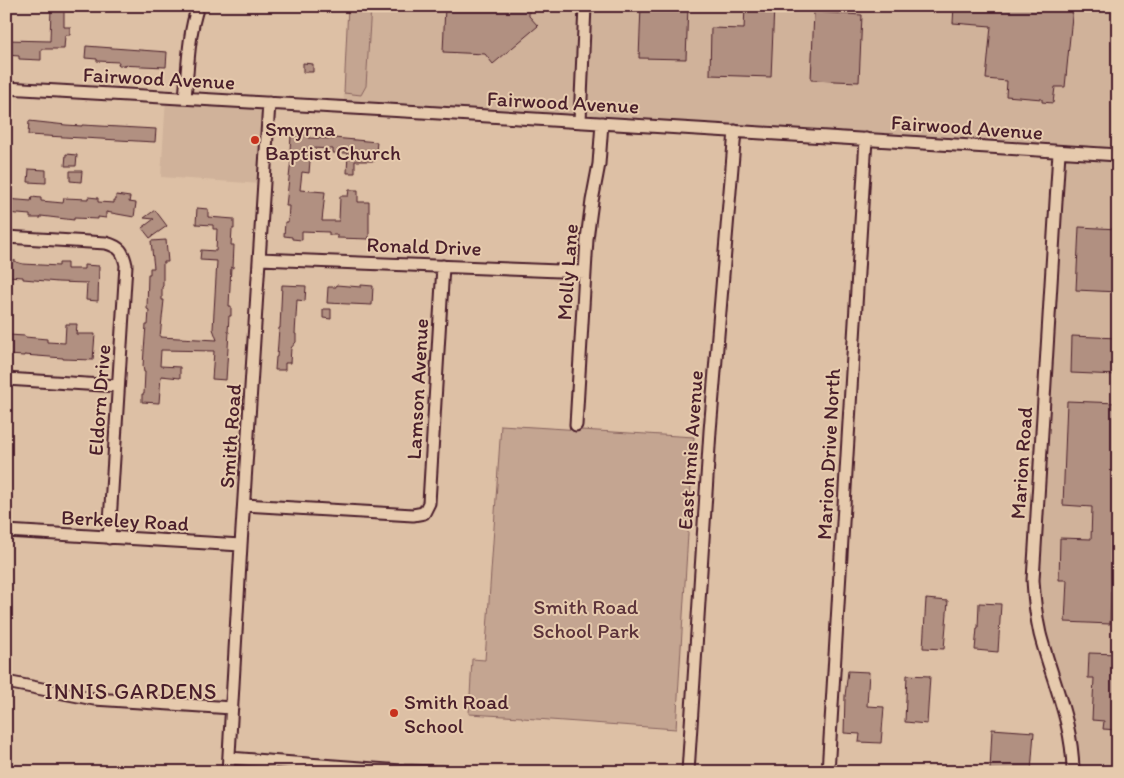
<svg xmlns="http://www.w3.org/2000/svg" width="1124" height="778" viewBox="0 0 1124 778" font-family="Itim,sans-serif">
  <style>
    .built { fill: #d0b29a }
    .green { fill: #c4a591; stroke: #87625e }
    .building { fill: #b19081; stroke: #4a1f2b }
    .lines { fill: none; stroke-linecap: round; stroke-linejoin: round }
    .minor-casing { stroke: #4a1f2b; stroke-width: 15 }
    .minor { stroke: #e6caad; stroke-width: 11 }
    .poi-dot { fill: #c8321e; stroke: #e6caad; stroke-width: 2 }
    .labels { text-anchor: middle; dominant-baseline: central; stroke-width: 4; stroke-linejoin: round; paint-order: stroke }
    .street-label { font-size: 21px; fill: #4a1f2b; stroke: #e6caad }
    .poi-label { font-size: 21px; fill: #4a1f2b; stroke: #e6caad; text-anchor: start }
    .park-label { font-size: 21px; fill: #5c333a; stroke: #e6caad }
    .neighbourhood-label { font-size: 22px; letter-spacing: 1px; fill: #4a1f2b; stroke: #e6caad }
  </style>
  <rect width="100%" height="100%" fill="#ddc0a5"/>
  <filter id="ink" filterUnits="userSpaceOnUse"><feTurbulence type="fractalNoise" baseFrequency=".02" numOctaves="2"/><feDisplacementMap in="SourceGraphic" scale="10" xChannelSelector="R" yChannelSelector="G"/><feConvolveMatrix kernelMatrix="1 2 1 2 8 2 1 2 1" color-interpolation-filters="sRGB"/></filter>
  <g filter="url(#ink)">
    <path class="built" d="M 371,6 L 1118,6 L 1118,772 L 1071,772 L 1071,767 L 1032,593 L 1059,154 L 343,109 L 344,93 L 361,95 L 366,86 Z
      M 166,98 L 266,104 L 261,184 L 161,177 Z"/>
    <path class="green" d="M 348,6 L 371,6 L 366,86 L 361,95 L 344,93 Z
      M 501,425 L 694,437 L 676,729 L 522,718 L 522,717 L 469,714 L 472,659 L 485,660 Z"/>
    <path class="building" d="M 445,6 L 529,6 L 529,16 L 538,26 L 493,64 L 485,54 L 443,52 Z
      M 641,6 L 688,6 L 686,59 L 639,58 Z
      M 745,6 L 774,6 L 771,77 L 710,75 L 711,28 L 744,29 Z
      M 954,6 L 1073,6 L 1065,87 L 1055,87 L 1053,103 L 1042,102 L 1042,99 L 1006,96 L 1007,81 L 986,79 L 991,26 L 953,23 Z
      M 51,7 L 64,7 L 64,27 L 70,27 L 70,35 L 65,35 L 64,49 L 41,49 L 41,60 L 19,59 L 19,56 L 6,55 L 6,40 L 50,41 Z
      M 814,12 L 862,15 L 859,82 L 811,80 Z
      M 86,46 L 167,52 L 166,67 L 118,65 L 119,62 L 97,61 L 97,59 L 85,58 Z
      M 303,63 L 313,64 L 313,72 L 303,72 Z
      M 29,121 L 66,125 L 82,126 L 82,125 L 156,129 L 155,142 L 28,135 Z
      M 299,134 L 309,135 L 309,138 L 334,139 L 334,138 L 377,142 L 375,161 L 355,161 L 355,173 L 347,173 L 348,153 L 333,153 L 333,149 L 311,148 L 309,173 L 302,172 L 300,190 L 325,192 L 322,221 L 339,221 L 340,196 L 348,196 L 349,190 L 358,190 L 358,202 L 369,202 L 369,239 L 337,238 L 337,235 L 329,235 L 329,232 L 302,231 L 302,240 L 292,239 L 292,237 L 284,236 L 285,222 L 288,222 L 289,206 L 286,206 L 292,150 L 290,150 L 291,136 L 299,136 Z
      M 66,154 L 77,155 L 76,166 L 65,166 Z
      M 29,169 L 46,170 L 46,183 L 28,182 Z
      M 70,171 L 82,171 L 81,182 L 70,181 Z
      M 116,195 L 130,197 L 129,202 L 136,203 L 134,217 L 106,212 L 106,218 L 98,217 L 98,219 L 74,218 L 74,220 L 41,216 L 41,218 L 30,218 L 30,215 L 6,213 L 6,199 L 31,201 L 32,197 L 41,198 L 41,201 L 63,203 L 64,198 L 88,199 L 88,197 L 98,198 L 98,202 L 114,203 L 114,200 L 116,200 Z
      M 197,208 L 208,209 L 208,217 L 234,219 L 234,229 L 232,229 L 231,245 L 234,245 L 233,268 L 231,267 L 229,306 L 231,306 L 231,316 L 229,316 L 228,332 L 229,332 L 226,380 L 212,379 L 214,351 L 161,350 L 160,366 L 180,367 L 180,378 L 161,376 L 159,403 L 142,402 L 142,394 L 144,394 L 145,372 L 144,372 L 143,366 L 144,351 L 146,325 L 148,325 L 149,310 L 147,309 L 148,274 L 150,274 L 150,268 L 154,268 L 151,241 L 166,240 L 168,262 L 163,262 L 163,286 L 162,287 L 162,300 L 164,300 L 160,337 L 217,340 L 213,329 L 217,261 L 200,260 L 201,250 L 216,251 L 217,229 L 213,229 L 213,225 L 196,224 Z
      M 155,210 L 167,226 L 150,238 L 142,228 L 154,219 L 144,218 Z
      M 1079,227 L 1118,229 L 1118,292 L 1076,290 Z
      M 6,260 L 16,261 L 16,262 L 23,264 L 59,266 L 59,263 L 67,263 L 67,269 L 84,269 L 84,265 L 99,266 L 98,301 L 86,300 L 87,283 L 58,282 L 23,279 L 23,277 L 6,276 Z
      M 282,285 L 306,286 L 305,301 L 297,300 L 295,334 L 296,334 L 296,342 L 291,348 L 290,363 L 285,363 L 285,370 L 275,370 L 276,357 L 277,357 L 279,328 L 280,328 Z
      M 336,285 L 361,287 L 361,285 L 373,286 L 372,305 L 327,303 L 328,287 L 336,287 Z
      M 323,309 L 331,309 L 331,319 L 323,318 Z
      M 66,324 L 77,324 L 76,334 L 95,334 L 93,360 L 63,359 L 63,358 L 24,355 L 24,356 L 8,355 L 9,335 L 25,336 L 25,337 L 47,339 L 47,342 L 65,343 Z
      M 1072,336 L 1118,338 L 1118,375 L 1071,373 Z
      M 1067,401 L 1118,403 L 1118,515 L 1115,515 L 1113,574 L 1118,574 L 1118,592 L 1111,591 L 1110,624 L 1065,622 L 1067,580 L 1059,580 L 1060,538 L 1091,539 L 1092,507 L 1063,505 Z
      M 926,599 L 948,601 L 944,649 L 923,648 Z
      M 979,603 L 1001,604 L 998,652 L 975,650 L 977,628 L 978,628 Z
      M 1089,653 L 1118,654 L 1118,730 L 1103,729 L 1104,721 L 1092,720 L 1094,678 L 1088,678 Z
      M 848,671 L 869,672 L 867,706 L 884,707 L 881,743 L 859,742 L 860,734 L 844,733 L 845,696 Z
      M 907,675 L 930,676 L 927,724 L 905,722 Z
      M 992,729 L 1034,732 L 1031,772 L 990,770 Z"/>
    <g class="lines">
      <g class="minor-casing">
        <path id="minor" d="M 6,88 L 422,112 L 1118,155
          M 185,98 C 188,68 188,35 198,6
          M 580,121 L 585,6
          M 1059,152 L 1033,580 C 1034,598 1036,616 1040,634 C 1052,680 1073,723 1073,772
          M 6,237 L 106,243 C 120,247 123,251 126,265 L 109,538
          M 260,259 L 585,272
          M 6,379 L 118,386
          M 576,425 L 587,239 L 592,201 L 599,164 L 602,123
          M 244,505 L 413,515 L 424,513 L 429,503 L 443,266
          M 6,531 L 241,545
          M 6,682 L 94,699 L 232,708
          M 229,758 L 401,771 L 443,772
          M 228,772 L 241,545 L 269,103
          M 688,772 L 710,431 L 735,131
          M 828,772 L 866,139"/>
      </g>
      <use href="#minor" class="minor"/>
    </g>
  </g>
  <g class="poi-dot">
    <circle cx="255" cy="140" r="5"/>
    <circle cx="394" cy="713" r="5"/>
  </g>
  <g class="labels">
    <g class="street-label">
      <text transform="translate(159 78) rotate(3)">Fairwood Avenue</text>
      <text transform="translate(563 102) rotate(3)">Fairwood Avenue</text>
      <text transform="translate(967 127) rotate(4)">Fairwood Avenue</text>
      <text transform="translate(424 246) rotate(2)">Ronald Drive</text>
      <text transform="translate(567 272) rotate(-86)">Molly Lane</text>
      <text transform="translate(417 389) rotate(-87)">Lamson Avenue</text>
      <text transform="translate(99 400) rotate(-86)">Eldorn Drive</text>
      <text transform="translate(230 436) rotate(-86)">Smith Road</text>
      <text transform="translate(690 450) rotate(-86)">East Innis Avenue</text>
      <text transform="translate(828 454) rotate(-87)">Marion Drive North</text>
      <text transform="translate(1021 463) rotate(-86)">Marion Road</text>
      <text transform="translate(125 520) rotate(3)">Berkeley Road</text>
    </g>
    <g class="poi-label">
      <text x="265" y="128">Smyrna<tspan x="265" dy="24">Baptist Church</tspan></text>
      <text x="404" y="701">Smith Road<tspan x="404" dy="24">School</tspan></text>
    </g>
    <g class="park-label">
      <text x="586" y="606">Smith Road<tspan x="586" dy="24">School Park</tspan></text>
    </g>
    <g class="neighbourhood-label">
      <text x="131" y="691">INNIS GARDENS</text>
    </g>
  </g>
  <rect width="1124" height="778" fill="none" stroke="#e6caad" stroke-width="25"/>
  <rect x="12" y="12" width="1099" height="753" fill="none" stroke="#4a1f2b" stroke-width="2" filter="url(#ink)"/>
</svg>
